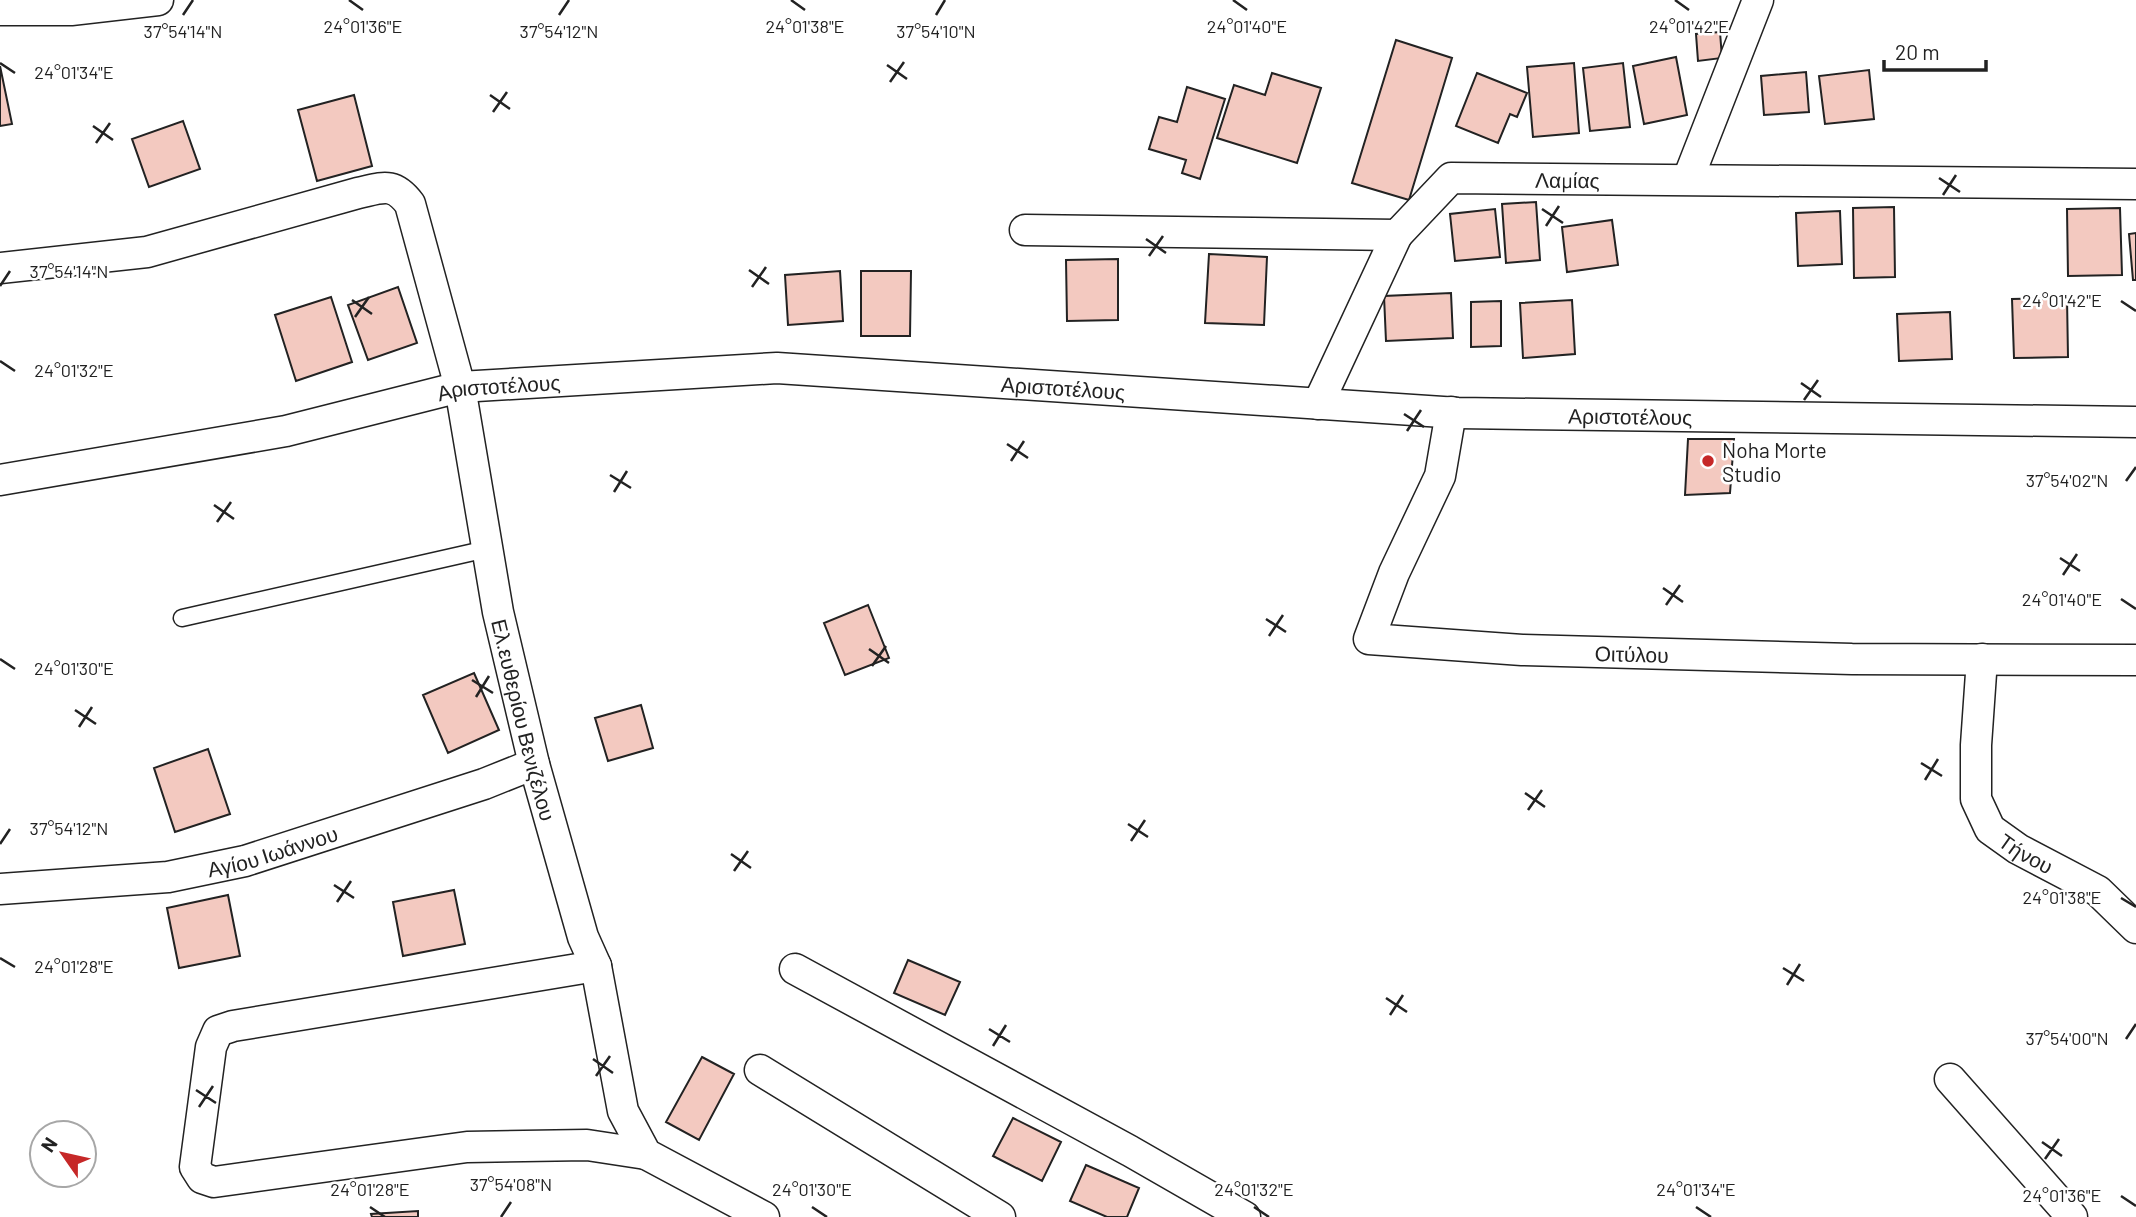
<svg xmlns="http://www.w3.org/2000/svg" width="2136" height="1217" viewBox="0 0 2136 1217" font-family="Barlow,sans-serif">
  <style>
    .building { fill: #f3c9c0; stroke: #222; stroke-width: 2 }
    .lines { fill: none; stroke-linecap: round; stroke-linejoin: round }
    .service-casing { stroke: #222; stroke-width: 19 }
    .minor-casing { stroke: #222; stroke-width: 33 }
    .service { stroke: #fff; stroke-width: 16 }
    .minor { stroke: #fff; stroke-width: 30 }
    .ticks { fill: none; stroke: #222; stroke-width: 2.5 }
    .poi-dot { fill: #c62828; stroke: #fff; stroke-width: 2.5 }
    .labels { text-anchor: middle; dominant-baseline: central; stroke-width: 5; stroke-linejoin: round; paint-order: stroke }
    .street-label { font-size: 21px; fill: #222; stroke: #fff }
    .poi-label { font-size: 21px; fill: #222; stroke: #fff; text-anchor: start }
    .ticks-label { font-size: 18px; text-anchor: middle; fill: #222; stroke: #fff; stroke-width: 5; stroke-linejoin: round; paint-order: stroke }
  </style>
  <rect width="100%" height="100%" fill="#fff"/>
  <path class="building" d="M 1720,32 L 1722,58 L 1698,61 L 1696,34 Z
    M 1396,40 L 1452,58 L 1409,200 L 1352,183 Z
    M 1676,57 L 1687,115 L 1644,124 L 1633,66 Z
    M 1574,63 L 1579,133 L 1533,137 L 1527,67 Z
    M 1623,63 L 1630,127 L 1590,131 L 1583,68 Z
    M 0,66 L 12,124 L 0,126 Z
    M 1869,70 L 1874,119 L 1825,124 L 1819,76 Z
    M 1806,72 L 1809,112 L 1764,115 L 1761,76 Z
    M 1272,73 L 1321,88 L 1297,163 L 1217,138 L 1234,85 L 1265,95 Z
    M 1477,73 L 1527,93 L 1517,117 L 1510,114 L 1498,143 L 1456,126 Z
    M 1187,87 L 1225,99 L 1200,179 L 1182,173 L 1186,160 L 1149,149 L 1159,117 L 1177,122 Z
    M 354,95 L 372,166 L 317,181 L 298,110 Z
    M 183,121 L 200,169 L 149,187 L 132,139 Z
    M 1536,202 L 1540,260 L 1506,263 L 1502,204 Z
    M 1894,207 L 1895,277 L 1854,278 L 1853,208 Z
    M 2120,208 L 2122,275 L 2068,276 L 2067,209 Z
    M 1495,209 L 1500,257 L 1455,261 L 1450,214 Z
    M 1840,211 L 1842,264 L 1798,266 L 1796,213 Z
    M 1612,220 L 1618,265 L 1567,272 L 1562,227 Z
    M 2136,233 L 2136,280 L 2133,280 L 2129,234 Z
    M 1209,254 L 1267,257 L 1264,325 L 1205,323 Z
    M 1118,259 L 1118,320 L 1067,321 L 1066,260 Z
    M 840,271 L 843,321 L 788,325 L 785,275 Z
    M 861,271 L 911,271 L 910,336 L 861,336 Z
    M 398,287 L 417,343 L 368,360 L 348,305 Z
    M 1451,293 L 1453,338 L 1386,341 L 1384,296 Z
    M 331,297 L 352,362 L 296,381 L 275,315 Z
    M 2067,298 L 2068,357 L 2014,358 L 2012,299 Z
    M 1572,300 L 1575,354 L 1523,358 L 1520,303 Z
    M 1501,301 L 1501,346 L 1471,347 L 1471,302 Z
    M 1950,312 L 1952,359 L 1899,361 L 1897,314 Z
    M 1688,439 L 1734,439 L 1730,493 L 1685,495 Z
    M 868,605 L 889,658 L 845,675 L 824,623 Z
    M 474,673 L 499,730 L 448,753 L 423,695 Z
    M 641,705 L 653,748 L 608,761 L 595,718 Z
    M 208,749 L 230,814 L 175,832 L 154,768 Z
    M 454,890 L 465,944 L 403,956 L 393,902 Z
    M 228,895 L 240,956 L 179,968 L 167,908 Z
    M 908,960 L 960,982 L 945,1015 L 894,993 Z
    M 702,1057 L 734,1074 L 699,1140 L 666,1122 Z
    M 1013,1118 L 1061,1142 L 1042,1181 L 993,1156 Z
    M 1086,1165 L 1139,1188 L 1127,1217 L 1107,1217 L 1070,1201 Z
    M 418,1211 L 418,1217 L 372,1217 L 371,1214 Z"/>
  <g class="lines">
    <g class="service-casing">
      <path id="service" d="M 182,618 L 487,549"/>
    </g>
    <g class="minor-casing">
      <g id="minor">
        <path d="M 0,10 L 71,10 L 158,0"/>
        <path d="M 1688,179 L 1758,0"/>
        <path id="s1" d="M 1025,230 L 1397,235 L 1451,178 L 2136,184"/>
        <path id="s2" d="M 0,268 L 147,252 L 358,193 C 382,188 393,181 410,204 L 460,387 L 498,612 L 534,764 L 583,937 L 596,966 L 623,1111 L 646,1154 L 764,1217"/>
        <path d="M 1318,404 L 1397,235"/>
        <path id="s3" d="M 1451,412 L 1440,476 L 1394,573 L 1369,639 L 1522,650 L 1852,659 L 2136,660"/>
        <path id="s4" d="M 0,480 L 286,431 L 460,387 L 777,368 L 1458,413 L 2136,422"/>
        <path id="s5" d="M 1982,659 L 1976,745 L 1976,799 L 1990,829 L 2018,849 L 2098,891 L 2136,928"/>
        <path id="s6" d="M 0,889 L 168,877 L 245,861 L 484,784 L 534,764"/>
        <path d="M 596,966 C 475,987 354,1005 233,1026 L 218,1031 L 211,1047 L 195,1167 L 202,1178 L 214,1182 L 467,1147 L 587,1145 L 646,1154"/>
        <path d="M 795,969 L 1130,1151 L 1245,1217"/>
        <path d="M 760,1070 L 1000,1217"/>
        <path d="M 1950,1079 L 2072,1217"/>
      </g>
    </g>
    <use href="#service" class="service"/>
    <use href="#minor" class="minor"/>
  </g>
  <path class="ticks" d="M 349,0 L 363,10M 791,0 L 805,10M 1233,0 L 1247,10M 1675,0 L 1689,10M 183,15 L 193,0M 559,15 L 569,0M 936,15 L 945,0M 0,63 L 15,73M 887,65 L 907,79M 890,82 L 904,62M 490,95 L 510,109M 493,112 L 507,92M 93,126 L 113,140M 96,143 L 110,123M 1939,178 L 1960,192M 1943,195 L 1956,175M 1542,209 L 1563,223M 1546,226 L 1559,206M 1146,239 L 1166,253M 1149,256 L 1163,236M 749,270 L 769,284M 0,286 L 10,271M 752,287 L 766,267M 352,300 L 372,314M 2121,301 L 2136,311M 355,317 L 369,297M 0,361 L 15,371M 1801,383 L 1821,397M 1804,400 L 1818,380M 1404,414 L 1424,427M 1407,431 L 1421,410M 1007,444 L 1028,458M 1011,461 L 1024,441M 610,475 L 631,488M 2126,481 L 2136,467M 614,492 L 627,471M 214,505 L 234,519M 217,522 L 231,502M 2060,558 L 2080,571M 2063,575 L 2077,554M 1663,588 L 1683,602M 2121,599 L 2136,609M 1666,605 L 1680,585M 1266,619 L 1286,632M 1269,636 L 1283,615M 869,649 L 889,663M 0,659 L 15,669M 872,666 L 886,646M 472,680 L 493,693M 476,697 L 489,676M 75,710 L 96,724M 79,727 L 92,707M 1921,763 L 1942,776M 1925,780 L 1938,759M 1525,793 L 1545,807M 1528,810 L 1542,790M 1128,824 L 1148,837M 1131,841 L 1145,820M 0,844 L 10,829M 731,854 L 751,868M 734,871 L 748,851M 334,885 L 354,898M 2121,898 L 2136,907M 337,902 L 351,881M 0,958 L 15,967M 1783,968 L 1804,981M 1787,985 L 1800,964M 1386,998 L 1407,1012M 1390,1015 L 1403,995M 989,1029 L 1010,1042M 2126,1039 L 2136,1024M 993,1046 L 1006,1025M 593,1059 L 613,1073M 596,1076 L 610,1056M 196,1090 L 216,1103M 199,1107 L 213,1086M 2042,1142 L 2062,1156M 2045,1159 L 2059,1139M 2121,1196 L 2136,1206M 370,1207 L 385,1217M 812,1207 L 827,1217M 1254,1207 L 1269,1217M 1696,1207 L 1711,1217M 501,1217 L 511,1202"/>
  <circle class="poi-dot" cx="1708" cy="461" r="7"/>
  <g class="labels">
    <g class="street-label">
      <text stroke="none"><textPath href="#s1" startOffset="567">Λαμίας</textPath></text>
      <text stroke="none"><textPath href="#s4" startOffset="1074">Αριστοτέλους</textPath></text>
      <text stroke="none"><textPath href="#s4" startOffset="508">Αριστοτέλους</textPath></text>
      <text stroke="none"><textPath href="#s4" startOffset="1642">Αριστοτέλους</textPath></text>
      <text stroke="none"><textPath href="#s3" startOffset="506">Οιτύλου</textPath></text>
      <text stroke="none"><textPath href="#s2" startOffset="954">Ελ.ευθερίου Βενιζέλου</textPath></text>
      <text stroke="none"><textPath href="#s6" startOffset="276">Αγίου Ιωάννου</textPath></text>
      <text stroke="none"><textPath href="#s5" startOffset="217">Τήνου</textPath></text>
    </g>
    <g class="poi-label">
      <text x="1722" y="449">Noha Morte<tspan x="1722" dy="24">Studio</tspan></text>
    </g>
  </g>
  <g class="ticks-label">
    <text x="363" y="33">24°01'36"E</text>
    <text x="805" y="33">24°01'38"E</text>
    <text x="1247" y="33">24°01'40"E</text>
    <text x="1689" y="33">24°01'42"E</text>
    <text x="183" y="38">37°54'14"N</text>
    <text x="559" y="38">37°54'12"N</text>
    <text x="936" y="38">37°54'10"N</text>
    <text x="74" y="79">24°01'34"E</text>
    <text x="69" y="278">37°54'14"N</text>
    <text x="2062" y="307">24°01'42"E</text>
    <text x="74" y="377">24°01'32"E</text>
    <text x="2067" y="487">37°54'02"N</text>
    <text x="2062" y="606">24°01'40"E</text>
    <text x="74" y="675">24°01'30"E</text>
    <text x="69" y="835">37°54'12"N</text>
    <text x="2062" y="904">24°01'38"E</text>
    <text x="74" y="973">24°01'28"E</text>
    <text x="2067" y="1045">37°54'00"N</text>
    <text x="511" y="1191">37°54'08"N</text>
    <text x="370" y="1196">24°01'28"E</text>
    <text x="812" y="1196">24°01'30"E</text>
    <text x="1254" y="1196">24°01'32"E</text>
    <text x="1696" y="1196">24°01'34"E</text>
    <text x="2062" y="1202">24°01'36"E</text>
  </g>
  <g transform="translate(63 1154) rotate(304)"><circle r="33" fill="#ffffff" stroke="#a7a7a7" stroke-width="2"/>
  <path d="M0-5L12 26L0 18L-12 26Z" fill="#c62828"/>
  <text y="-10" font-size="19" font-weight="bold" text-anchor="middle" fill="#222222">N</text>
  </g>
  <path d="M1884 60v10h102v-10" fill="none" stroke="#222222" stroke-width="3.5"/>
  <text x="1895" y="60" font-size="21" fill="#222222" stroke="#ffffff" stroke-width="5" paint-order="stroke">20 m</text>
</svg>
